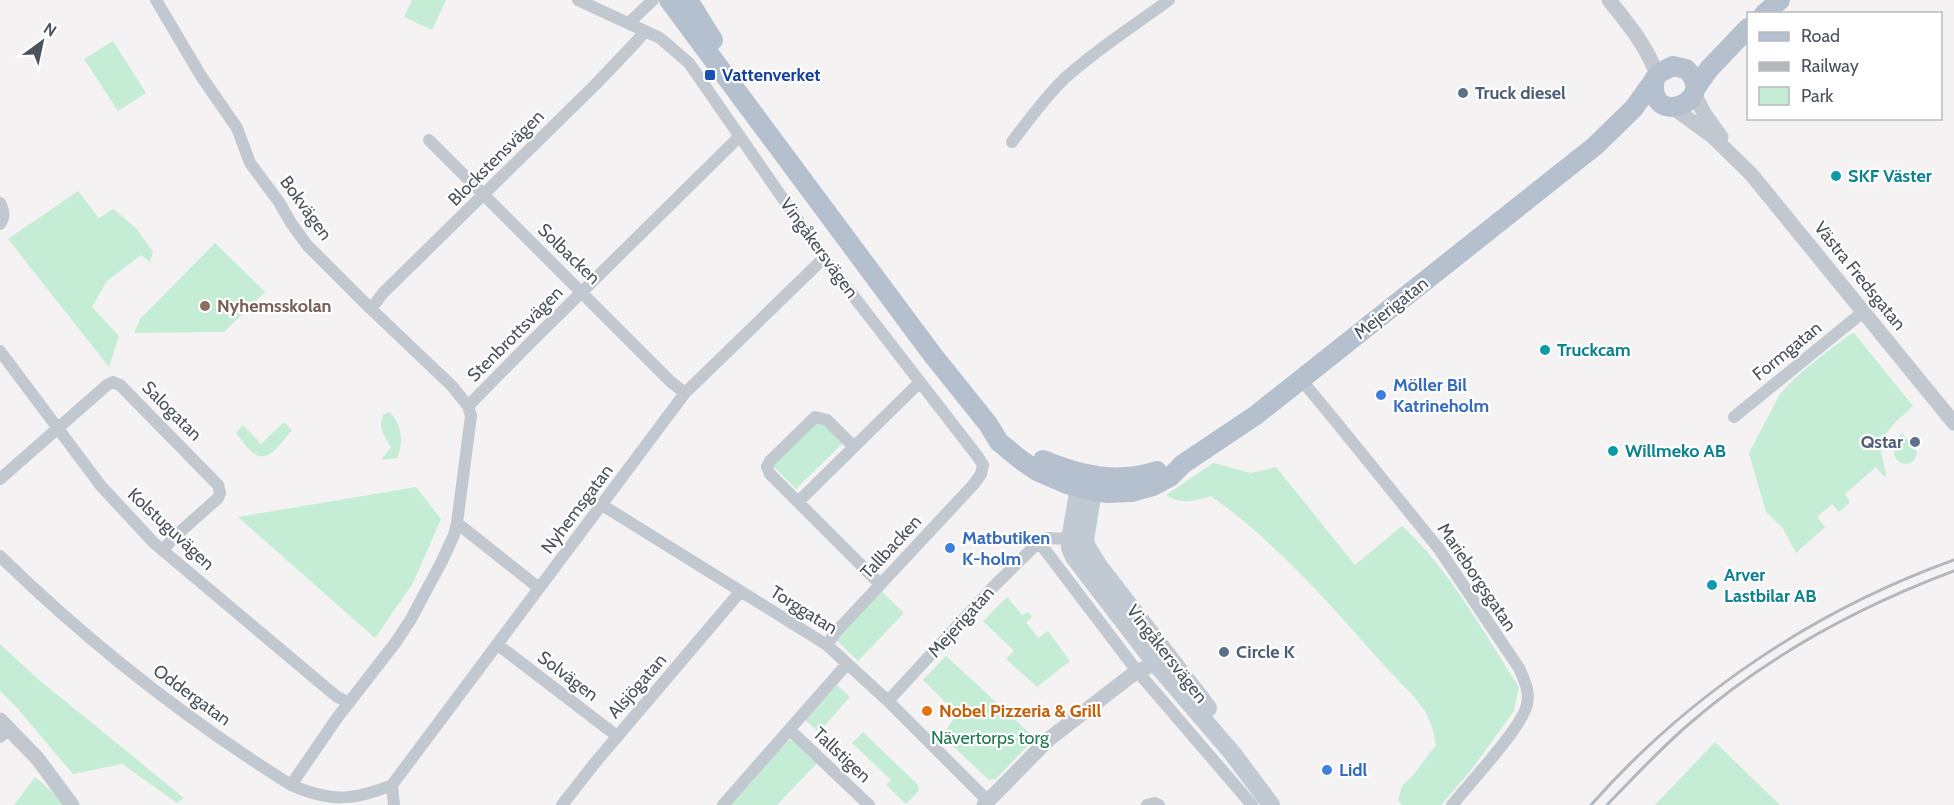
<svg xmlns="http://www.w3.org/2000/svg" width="1954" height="805" viewBox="0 0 1954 805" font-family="Cabin,sans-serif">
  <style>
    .green { fill: #c5edd6 }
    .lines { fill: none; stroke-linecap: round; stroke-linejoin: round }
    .minor { stroke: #c1c8cf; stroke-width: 12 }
    .tertiary { stroke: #c1c8cf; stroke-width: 15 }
    .secondary { stroke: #c1c9d3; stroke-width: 18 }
    .primary { stroke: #b4c0ce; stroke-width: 20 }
    .rail { stroke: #b4b7bb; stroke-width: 3 }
    .transit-dot { fill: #1a4fb4; stroke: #fff; stroke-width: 2 }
    .service-dot { fill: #5c6f8a; stroke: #fff; stroke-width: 2 }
    .culture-dot { fill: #0f9aa8; stroke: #fff; stroke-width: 2 }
    .education-dot { fill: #8d6e63; stroke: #fff; stroke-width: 2 }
    .shop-dot { fill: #3f7fe0; stroke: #fff; stroke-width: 2 }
    .food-dot { fill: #e8710a; stroke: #fff; stroke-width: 2 }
    .labels { text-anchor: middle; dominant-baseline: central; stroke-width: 4.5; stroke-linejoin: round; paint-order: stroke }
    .transit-label { font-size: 18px; font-weight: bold; fill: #164399; stroke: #fff; text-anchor: start }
    .service-label { font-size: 18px; font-weight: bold; fill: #4e5e75; stroke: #fff; text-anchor: start }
    .street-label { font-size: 18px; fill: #4b545e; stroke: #fff }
    .culture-label { font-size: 18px; font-weight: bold; fill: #0d838f; stroke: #fff; text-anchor: start }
    .education-label { font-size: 18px; font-weight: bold; fill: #785e54; stroke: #fff; text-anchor: start }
    .shop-label { font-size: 18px; font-weight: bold; fill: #366cbe; stroke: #fff; text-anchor: start }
    .food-label { font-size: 18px; font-weight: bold; fill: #c56008; stroke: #fff; text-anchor: start }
    .park-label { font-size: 18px; fill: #1f7b52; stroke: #fff }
  </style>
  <rect width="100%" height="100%" fill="#f4f2f2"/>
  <path class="green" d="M 412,0 L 446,0 L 432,30 L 404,17 Z
    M 113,41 L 146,93 L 118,111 L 84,59 Z
    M 78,191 L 99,218 L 113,209 L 136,228 L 153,252 L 150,262 L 141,255 L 107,281 L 92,307 L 119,336 L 109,367 L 8,239 Z
    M 215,243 L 265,292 L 224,332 L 134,333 L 140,319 Z
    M 1854,333 L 1913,406 C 1901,418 1879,433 1881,452 C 1882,460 1886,468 1886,476 L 1884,477 L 1876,467 L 1845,494 L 1850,502 L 1839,512 L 1832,504 L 1817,517 L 1825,527 L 1796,553 L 1782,527 L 1766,512 L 1749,453 L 1780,394 C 1800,371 1826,353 1849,335 Z
    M 389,412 C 402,422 404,444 397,458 L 381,460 L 391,447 C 384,435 378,430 383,415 Z
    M 819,417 L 844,442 L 796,489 L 771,464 Z
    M 284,422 L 292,430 C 284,439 269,464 255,454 C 248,450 241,439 236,433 L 243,425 L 261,444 Z
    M 1902,433 L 1917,452 C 1914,476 1878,461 1902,433 Z
    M 1213,463 L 1251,473 L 1276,467 L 1355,565 L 1402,526 C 1451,571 1483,632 1519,687 L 1514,711 L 1472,769 L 1441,805 L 1402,805 L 1398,800 L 1402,786 L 1414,774 L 1436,745 C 1434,733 1431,721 1424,710 C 1413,693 1395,678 1381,662 C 1329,603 1276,542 1211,496 C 1194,501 1181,505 1166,495 Z
    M 416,487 L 441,519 L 413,583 L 375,638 L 238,517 Z
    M 880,590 L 904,613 L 858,661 L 834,638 Z
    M 1007,597 L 1022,615 L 1028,612 L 1032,617 L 1026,622 L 1038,638 L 1048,631 L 1070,661 L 1037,687 L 1006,659 L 1014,651 L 983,621 Z
    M 0,644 L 38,679 L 184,798 L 177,803 L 122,764 L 73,774 L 18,709 L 0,691 Z
    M 946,656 L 1035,738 L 996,779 L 989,780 L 942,736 L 957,714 L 923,680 Z
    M 837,685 L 850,697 L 819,732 L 805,720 Z
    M 863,732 L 918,785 L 919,791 L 906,804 L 886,785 L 891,780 L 852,743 Z
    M 793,740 L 817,763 L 777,805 L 728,805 L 786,741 Z
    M 1715,742 L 1780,805 L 1655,805 Z
    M 35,777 L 64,802 L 65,805 L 14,805 Z"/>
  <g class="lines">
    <path class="minor" d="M 156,0 L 201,76 L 237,128 L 250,163 L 279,202 L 291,223 L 307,245 L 371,309 L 452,386 L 468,406 L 471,416 L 457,523 L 454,535 L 442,561 L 411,619 L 396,642 L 337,718 L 291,785
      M 578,0 L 660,38 L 689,63 L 824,258 L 978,457 L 983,465 L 981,474 L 974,484 L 835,633 L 827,645
      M 629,23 L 653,0
      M 429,140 L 671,382 L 685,393
      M 1012,142 C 1029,120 1045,97 1065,78 C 1097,49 1135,25 1169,0
      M 0,203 C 4,211 5,217 0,224
      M 371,309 L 383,293 L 596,84 L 637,41 L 645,31
      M 0,351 L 101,486 L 154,543 L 336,696 L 349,703
      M 1299,380 L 1308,388 L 1337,423 L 1439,549 L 1519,668 C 1524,680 1530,690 1527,704 C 1524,725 1468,785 1452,805
      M 468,406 L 528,345 L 740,136
      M 1734,417 L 1863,312
      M 853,446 L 827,420 L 815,417 L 770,461 L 767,467 L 770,474 L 880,584
      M 0,479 L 107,385 L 113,382 L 120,385 L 218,485 L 220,493 L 218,498 L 172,539 L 163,551
      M 799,501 L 920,382
      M 602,505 L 827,645 L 888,701 L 988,801
      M 457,523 L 539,588
      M 1039,542 L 1137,671 L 1252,805
      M 0,556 C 89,643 186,719 291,785 C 330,802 353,801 392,785
      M 498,645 L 617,736
      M 888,701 L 995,585 L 1039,542 L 1047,538 L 1070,539
      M 790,730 L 869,805
      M 0,737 L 9,730
      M 394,805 L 392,785 L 685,393 L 824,258
      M 562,805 L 594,764 L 740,592
      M 723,805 L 847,664
      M 1147,805 L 1155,803 L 1159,805"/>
    <path class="tertiary" d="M 1609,0 C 1628,24 1647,46 1657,75
      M 1694,94 L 1704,113 L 1721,137
      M 1672,107 L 1712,136 L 1751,174 L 1954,423
      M 0,720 L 37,758 L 72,805
      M 984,805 L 1049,739 L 1137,671 L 1156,664"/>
    <path class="secondary" d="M 1087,476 L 1079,487 L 1070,539 L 1070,548 L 1074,557 L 1156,664 L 1233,754 L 1271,805
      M 1089,477 L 1093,491 L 1085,540 L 1087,547 L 1098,565 L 1208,708"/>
    <path class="primary" d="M 669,0 L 932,354 L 988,424 L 999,442 L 1021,460 L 1037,471 L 1067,484 L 1093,491 L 1108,493 L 1131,492 L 1153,486 L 1170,477 L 1183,464 L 1256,415 L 1595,146 L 1634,108 L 1659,73 L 1673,66 L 1686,69 C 1721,102 1645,130 1655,78
      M 688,0 L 713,40
      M 1764,14 L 1780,0
      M 1695,89 L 1709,69 L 1748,28
      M 1043,460 C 1081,476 1118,484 1157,471"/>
    <path class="rail" d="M 1591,805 C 1689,694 1815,610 1954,560
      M 1607,805 C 1634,777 1660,749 1689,724 C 1766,657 1858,607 1954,571"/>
  </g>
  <rect class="transit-dot" x="704" y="69" width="12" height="12" rx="3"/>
  <g class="service-dot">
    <circle cx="1463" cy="93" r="6"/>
    <circle cx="1915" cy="442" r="6"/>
    <circle cx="1224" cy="652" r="6"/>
  </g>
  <g class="culture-dot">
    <circle cx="1836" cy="176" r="6"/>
    <circle cx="1545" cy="350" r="6"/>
    <circle cx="1613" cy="451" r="6"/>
    <circle cx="1712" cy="585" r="6"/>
  </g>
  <circle class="education-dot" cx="205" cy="306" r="6"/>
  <g class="shop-dot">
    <circle cx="1381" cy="395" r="6"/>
    <circle cx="950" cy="548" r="6"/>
    <circle cx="1327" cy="770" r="6"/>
  </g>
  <circle class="food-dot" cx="927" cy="711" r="6"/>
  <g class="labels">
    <g class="transit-label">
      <text x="722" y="75">Vattenverket</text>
    </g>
    <g class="service-label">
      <text x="1475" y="93">Truck diesel</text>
      <text x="1903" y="442" text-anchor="end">Qstar</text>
      <text x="1236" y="652">Circle K</text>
    </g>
    <g class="street-label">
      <text transform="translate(496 158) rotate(-45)">Blockstensvägen</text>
      <text transform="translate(306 208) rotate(54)">Bokvägen</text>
      <text transform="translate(819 248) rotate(54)">Vingåkersvägen</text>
      <text transform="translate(569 254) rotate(44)">Solbacken</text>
      <text transform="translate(1860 276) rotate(51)">Västra Fredsgatan</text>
      <text transform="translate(1391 308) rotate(-38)">Mejerigatan</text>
      <text transform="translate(515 334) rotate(-45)">Stenbrottsvägen</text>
      <text transform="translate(1787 351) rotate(-39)">Formgatan</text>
      <text transform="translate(172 411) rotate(45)">Salogatan</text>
      <text transform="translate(577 509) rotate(-53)">Nyhemsgatan</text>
      <text transform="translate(171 529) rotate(43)">Kolstuguvägen</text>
      <text transform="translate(891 547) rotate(-47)">Tallbacken</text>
      <text transform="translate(1477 577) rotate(56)">Marieborgsgatan</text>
      <text transform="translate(804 610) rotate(32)">Torggatan</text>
      <text transform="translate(961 622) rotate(-48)">Mejerigatan</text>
      <text transform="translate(1167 654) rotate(52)">Vingåkersvägen</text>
      <text transform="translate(568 676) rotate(37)">Solvägen</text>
      <text transform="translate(637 686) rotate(-49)">Alsjögatan</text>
      <text transform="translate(192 695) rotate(36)">Oddergatan</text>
      <text transform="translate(842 755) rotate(43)">Tallstigen</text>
    </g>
    <g class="culture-label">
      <text x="1848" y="176">SKF Väster</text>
      <text x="1557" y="350">Truckcam</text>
      <text x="1625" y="451">Willmeko AB</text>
      <text x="1724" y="575">Arver<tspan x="1724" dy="21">Lastbilar AB</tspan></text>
    </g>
    <g class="education-label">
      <text x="217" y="306">Nyhemsskolan</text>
    </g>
    <g class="shop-label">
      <text x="1393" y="385">Möller Bil<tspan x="1393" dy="21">Katrineholm</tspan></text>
      <text x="962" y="538">Matbutiken<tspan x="962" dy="21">K-holm</tspan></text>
      <text x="1339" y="770">Lidl</text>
    </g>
    <g class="food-label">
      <text x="939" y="711">Nobel Pizzeria &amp; Grill</text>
    </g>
    <g class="park-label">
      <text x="990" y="738">Nävertorps torg</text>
    </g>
  </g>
  <rect x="1747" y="12" width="195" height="108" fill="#ffffff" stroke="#b7bbbf" stroke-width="1.5"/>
  <rect x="1759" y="32" width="30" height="9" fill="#b4c0ce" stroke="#b7bbbf" stroke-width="1.5"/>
  <text x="1801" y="42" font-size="18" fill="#4b545e">Road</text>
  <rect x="1759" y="62" width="30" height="9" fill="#b4b7bb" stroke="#b7bbbf" stroke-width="1.5"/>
  <text x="1801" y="72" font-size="18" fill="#4b545e">Railway</text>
  <rect x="1759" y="87" width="30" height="18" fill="#c5edd6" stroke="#b7bbbf" stroke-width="1.5"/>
  <text x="1801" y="102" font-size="18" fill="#4b545e">Park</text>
  <g transform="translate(42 42) rotate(33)" stroke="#ffffff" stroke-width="4.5" paint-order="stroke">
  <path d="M0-4.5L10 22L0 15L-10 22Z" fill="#4b545e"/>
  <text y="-9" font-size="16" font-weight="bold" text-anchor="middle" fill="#4b545e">N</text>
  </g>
</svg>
